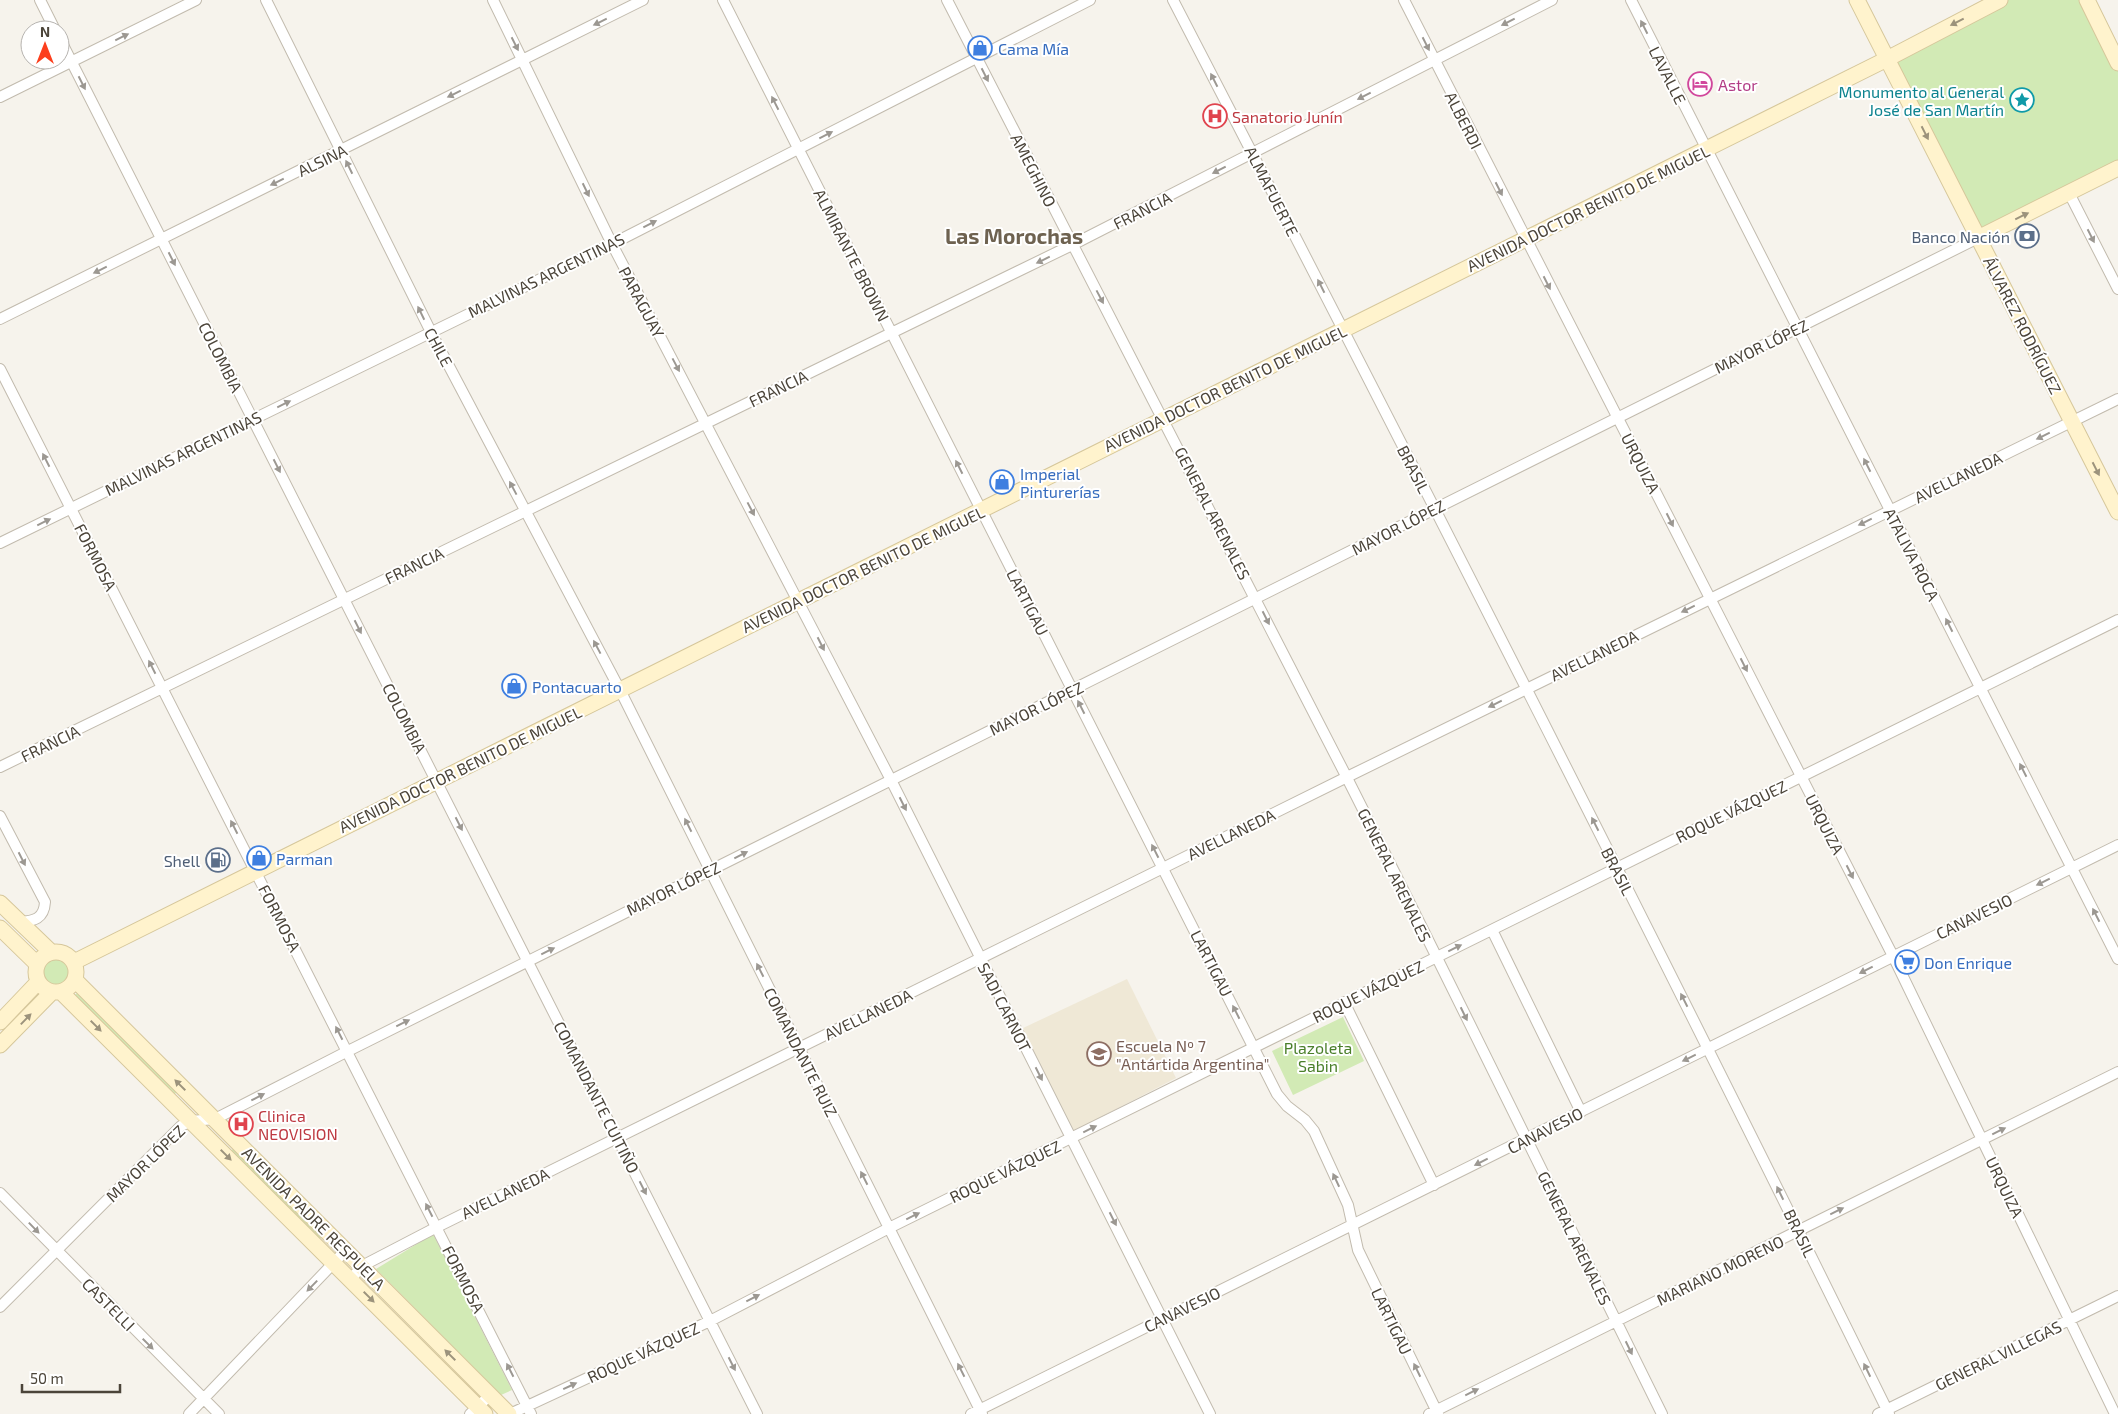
<svg xmlns="http://www.w3.org/2000/svg" width="2118" height="1414" viewBox="0 0 2118 1414" font-family="'Exo 2',sans-serif">
  <style>
    .education { fill: #efe8d6 }
    .green { fill: #d2eab5 }
    .lines { fill: none; stroke-linecap: round; stroke-linejoin: round }
    .street-casing { stroke: #c2bbae; stroke-width: 12 }
    .secondary-casing { stroke: #d6c79b; stroke-width: 17 }
    .street { stroke: #fff; stroke-width: 10 }
    .secondary { stroke: #fff3cd; stroke-width: 15 }
    .oneway { fill: #9c9892 }
    .oneway2 { fill: #9c937c }
    .labels { text-anchor: middle; dominant-baseline: central; stroke-width: 4; stroke-linejoin: round; paint-order: stroke }
    .shop-label { font-size: 16px; fill: #366cbe; stroke: #fff; text-anchor: start }
    .street-label { font-size: 16px; fill: #4b4439; stroke: #fff }
    .hotel-label { font-size: 16px; fill: #b23c85; stroke: #fff; text-anchor: start }
    .culture-label { font-size: 16px; fill: #0d838f; stroke: #fff; text-anchor: end }
    .health-label { font-size: 16px; fill: #be3a42; stroke: #fff; text-anchor: start }
    .service-label { font-size: 16px; fill: #4e5e75; stroke: #fff; text-anchor: end }
    .education-label { font-size: 16px; fill: #785e54; stroke: #fff; text-anchor: start }
    .park-label { font-size: 16px; fill: #4a7f2a; stroke: #fff }
    .district-label { font-size: 21px; font-weight: bold; fill: #6e6250; stroke: #fff }
  </style>
  <rect width="100%" height="100%" fill="#f6f3ec"/>
  <path class="education" d="M 1127,979 L 1176,1078 L 1074,1131 L 1021,1029 Z"/>
  <path class="green" d="M 2000,0 L 2087,0 L 2118,63 L 2118,168 L 1978,238 L 1887,59 Z
    M43 972a13 13 0 1 1 26 0a13 13 0 1 1-26 0Z
    M 77,993 L 177,1091 L 175,1094 L 75,995 Z
    M 1343,1017 L 1364,1061 L 1293,1095 L 1272,1051 Z
    M 233,1149 L 322,1237 L 319,1239 L 231,1151 Z
    M 433,1234 L 512,1390 L 501,1395 L 376,1269 Z"/>
  <g class="lines">
    <g class="street-casing">
      <path id="street" d="M 40,0 L 55,30
        M 266,0 L 431,332 L 620,690 L 982,1414
        M 493,0 L 612,244 L 891,780 L 1210,1414
        M 723,0 L 1277,1094 L 1287,1106 L 1305,1120 L 1314,1131 L 1348,1205 L 1358,1250 L 1438,1414
        M 947,0 C 1078,258 1213,514 1344,772 C 1452,985 1556,1200 1662,1414
        M 1173,0 C 1416,469 1656,940 1889,1414
        M 1404,0 L 1893,956 L 2115,1414
        M 1631,0 L 2118,959
        M 60,39 L 757,1414
        M 0,97 L 196,0
        M 2069,193 L 2118,289
        M 0,319 L 643,0
        M 0,369 L 531,1414
        M 0,543 L 612,244 L 1090,0
        M 0,767 L 1072,245 L 1552,0
        M 0,816 L 45,902 C 44,919 34,921 20,922
        M 1492,930 L 1581,1112
        M 1344,1002 L 1434,1185
        M 0,1193 L 219,1414
        M 351,1279 L 362,1266 L 437,1227 L 1347,777 L 2118,399
        M 0,1307 L 181,1126 L 191,1121 L 215,1119 L 348,1051 L 1978,238
        M 189,1414 L 346,1250
        M 470,1414 L 490,1395
        M 510,1414 L 710,1321 L 889,1228 L 2118,620
        M 971,1414 L 2118,845
        M 1429,1414 L 2118,1072
        M 1878,1414 L 2118,1296"/>
    </g>
    <g class="secondary-casing">
      <path id="secondary" d="M 1857,0 L 2118,512
        M 2087,0 L 2118,63
        M 1978,238 L 2118,168
        M 0,903 L 51,952
        M 0,928 L 37,964
        M36 972a20 20 0 1 1 40 0a20 20 0 1 1-40 0Z
        M 74,962 L 1887,59 L 2000,0
        M 75,980 L 509,1414
        M 61,992 L 485,1414
        M 0,1022 L 38,982
        M 0,1045 L 52,992"/>
    </g>
    <use href="#street" class="street"/>
    <use href="#secondary" class="secondary"/>
  </g>
  <defs><path id="oneway-solid" d="M-6-.8H1V-3.2L6.5 0L1 3.2V.8H-6Z" transform="scale(1.25)"/></defs>
  <g class="oneway">
    <use href="#oneway-solid" transform="translate(600 22) rotate(154)"/>
    <use href="#oneway-solid" transform="translate(1508 22) rotate(153)"/>
    <use href="#oneway-solid" transform="translate(1644 27) rotate(-117)"/>
    <use href="#oneway-solid" transform="translate(122 37) rotate(-26)"/>
    <use href="#oneway-solid" transform="translate(515 44) rotate(63)"/>
    <use href="#oneway-solid" transform="translate(1426 44) rotate(63)"/>
    <use href="#oneway-solid" transform="translate(985 75) rotate(63)"/>
    <use href="#oneway-solid" transform="translate(1214 80) rotate(-117)"/>
    <use href="#oneway-solid" transform="translate(82 83) rotate(63)"/>
    <use href="#oneway-solid" transform="translate(454 94) rotate(154)"/>
    <use href="#oneway-solid" transform="translate(1364 96) rotate(153)"/>
    <use href="#oneway-solid" transform="translate(775 103) rotate(-117)"/>
    <use href="#oneway-solid" transform="translate(826 135) rotate(-27)"/>
    <use href="#oneway-solid" transform="translate(349 167) rotate(-116)"/>
    <use href="#oneway-solid" transform="translate(1219 170) rotate(153)"/>
    <use href="#oneway-solid" transform="translate(277 182) rotate(154)"/>
    <use href="#oneway-solid" transform="translate(1499 189) rotate(63)"/>
    <use href="#oneway-solid" transform="translate(586 190) rotate(64)"/>
    <use href="#oneway-solid" transform="translate(650 224) rotate(-27)"/>
    <use href="#oneway-solid" transform="translate(2091 236) rotate(63)"/>
    <use href="#oneway-solid" transform="translate(172 259) rotate(63)"/>
    <use href="#oneway-solid" transform="translate(1043 260) rotate(154)"/>
    <use href="#oneway-solid" transform="translate(100 270) rotate(154)"/>
    <use href="#oneway-solid" transform="translate(1547 283) rotate(63)"/>
    <use href="#oneway-solid" transform="translate(1321 286) rotate(-117)"/>
    <use href="#oneway-solid" transform="translate(1100 297) rotate(62)"/>
    <use href="#oneway-solid" transform="translate(421 313) rotate(-116)"/>
    <use href="#oneway-solid" transform="translate(676 365) rotate(62)"/>
    <use href="#oneway-solid" transform="translate(284 404) rotate(-26)"/>
    <use href="#oneway-solid" transform="translate(2043 436) rotate(154)"/>
    <use href="#oneway-solid" transform="translate(46 460) rotate(-117)"/>
    <use href="#oneway-solid" transform="translate(1867 465) rotate(-117)"/>
    <use href="#oneway-solid" transform="translate(277 466) rotate(63)"/>
    <use href="#oneway-solid" transform="translate(959 467) rotate(-117)"/>
    <use href="#oneway-solid" transform="translate(513 488) rotate(-118)"/>
    <use href="#oneway-solid" transform="translate(751 509) rotate(62)"/>
    <use href="#oneway-solid" transform="translate(1670 520) rotate(63)"/>
    <use href="#oneway-solid" transform="translate(44 522) rotate(-26)"/>
    <use href="#oneway-solid" transform="translate(1865 522) rotate(154)"/>
    <use href="#oneway-solid" transform="translate(1688 609) rotate(154)"/>
    <use href="#oneway-solid" transform="translate(1266 618) rotate(63)"/>
    <use href="#oneway-solid" transform="translate(1949 625) rotate(-117)"/>
    <use href="#oneway-solid" transform="translate(358 627) rotate(63)"/>
    <use href="#oneway-solid" transform="translate(821 644) rotate(63)"/>
    <use href="#oneway-solid" transform="translate(597 647) rotate(-118)"/>
    <use href="#oneway-solid" transform="translate(1744 665) rotate(63)"/>
    <use href="#oneway-solid" transform="translate(152 667) rotate(-117)"/>
    <use href="#oneway-solid" transform="translate(1495 704) rotate(154)"/>
    <use href="#oneway-solid" transform="translate(1081 707) rotate(-117)"/>
    <use href="#oneway-solid" transform="translate(2023 770) rotate(-117)"/>
    <use href="#oneway-solid" transform="translate(903 804) rotate(63)"/>
    <use href="#oneway-solid" transform="translate(459 824) rotate(63)"/>
    <use href="#oneway-solid" transform="translate(1595 824) rotate(-117)"/>
    <use href="#oneway-solid" transform="translate(688 825) rotate(-117)"/>
    <use href="#oneway-solid" transform="translate(234 827) rotate(-117)"/>
    <use href="#oneway-solid" transform="translate(1155 851) rotate(-117)"/>
    <use href="#oneway-solid" transform="translate(741 855) rotate(-27)"/>
    <use href="#oneway-solid" transform="translate(22 859) rotate(63)"/>
    <use href="#oneway-solid" transform="translate(1850 872) rotate(63)"/>
    <use href="#oneway-solid" transform="translate(2043 882) rotate(154)"/>
    <use href="#oneway-solid" transform="translate(2096 915) rotate(-117)"/>
    <use href="#oneway-solid" transform="translate(1455 948) rotate(-26)"/>
    <use href="#oneway-solid" transform="translate(548 951) rotate(-26)"/>
    <use href="#oneway-solid" transform="translate(760 970) rotate(-117)"/>
    <use href="#oneway-solid" transform="translate(1866 970) rotate(153)"/>
    <use href="#oneway-solid" transform="translate(1684 1000) rotate(-117)"/>
    <use href="#oneway-solid" transform="translate(1236 1012) rotate(-117)"/>
    <use href="#oneway-solid" transform="translate(1464 1014) rotate(64)"/>
    <use href="#oneway-solid" transform="translate(403 1023) rotate(-26)"/>
    <use href="#oneway-solid" transform="translate(339 1033) rotate(-117)"/>
    <use href="#oneway-solid" transform="translate(1689 1058) rotate(154)"/>
    <use href="#oneway-solid" transform="translate(1039 1074) rotate(63)"/>
    <use href="#oneway-solid" transform="translate(258 1097) rotate(-27)"/>
    <use href="#oneway-solid" transform="translate(1090 1129) rotate(-26)"/>
    <use href="#oneway-solid" transform="translate(1999 1131) rotate(-26)"/>
    <use href="#oneway-solid" transform="translate(1481 1162) rotate(153)"/>
    <use href="#oneway-solid" transform="translate(864 1178) rotate(-117)"/>
    <use href="#oneway-solid" transform="translate(1336 1180) rotate(-115)"/>
    <use href="#oneway-solid" transform="translate(643 1188) rotate(63)"/>
    <use href="#oneway-solid" transform="translate(1780 1193) rotate(-116)"/>
    <use href="#oneway-solid" transform="translate(429 1210) rotate(-117)"/>
    <use href="#oneway-solid" transform="translate(1837 1211) rotate(-26)"/>
    <use href="#oneway-solid" transform="translate(913 1216) rotate(-26)"/>
    <use href="#oneway-solid" transform="translate(1113 1219) rotate(63)"/>
    <use href="#oneway-solid" transform="translate(34 1228) rotate(46)"/>
    <use href="#oneway-solid" transform="translate(312 1286) rotate(134)"/>
    <use href="#oneway-solid" transform="translate(753 1298) rotate(-27)"/>
    <use href="#oneway-solid" transform="translate(148 1344) rotate(45)"/>
    <use href="#oneway-solid" transform="translate(1629 1348) rotate(64)"/>
    <use href="#oneway-solid" transform="translate(732 1364) rotate(63)"/>
    <use href="#oneway-solid" transform="translate(510 1370) rotate(-117)"/>
    <use href="#oneway-solid" transform="translate(961 1370) rotate(-117)"/>
    <use href="#oneway-solid" transform="translate(1417 1370) rotate(-116)"/>
    <use href="#oneway-solid" transform="translate(1867 1370) rotate(-116)"/>
    <use href="#oneway-solid" transform="translate(570 1386) rotate(-25)"/>
    <use href="#oneway-solid" transform="translate(1472 1392) rotate(-26)"/>
  </g>
  <g class="oneway2">
    <use href="#oneway-solid" transform="translate(1957 22) rotate(153)"/>
    <use href="#oneway-solid" transform="translate(1925 133) rotate(63)"/>
    <use href="#oneway-solid" transform="translate(2022 216) rotate(-26)"/>
    <use href="#oneway-solid" transform="translate(2096 469) rotate(63)"/>
    <use href="#oneway-solid" transform="translate(26 1019) rotate(-46)"/>
    <use href="#oneway-solid" transform="translate(96 1026) rotate(45)"/>
    <use href="#oneway-solid" transform="translate(180 1085) rotate(-135)"/>
    <use href="#oneway-solid" transform="translate(226 1155) rotate(45)"/>
    <use href="#oneway-solid" transform="translate(369 1297) rotate(45)"/>
    <use href="#oneway-solid" transform="translate(450 1355) rotate(-135)"/>
  </g>
  <defs>
    <g id="shop-ring" transform="scale(1.25)"><circle r="9.5" fill="#fff" stroke="#3f7fe0" stroke-width="1.5"/><path d="M-5-2.5h2.3a2.7 3.5 0 0 1 5.4 0H5L5.5 6h-11ZM-1.5-2.5h3a1.5 2.3 0 0 0-3 0Z" fill="#3f7fe0"/></g>
    <g id="hotel-ring" transform="scale(1.25)"><circle r="9.5" fill="#fff" stroke="#d1479c" stroke-width="1.5"/><path d="M-6-4.5h1.5V1H6V5H4.5V3h-9V5H-6ZM-4 0a1.8 1.8 0 1 1 3.6 0ZM.5 0V-2.5h3Q6-2.5 6 0Z" fill="#d1479c"/></g>
    <g id="sight-ring" transform="scale(1.25)"><circle r="9.5" fill="#fff" stroke="#0f9aa8" stroke-width="1.5"/><path d="M0-6L1.8-2.2L6-1.7L2.9 1.2L3.7 5.4L0 3.3L-3.7 5.4L-2.9 1.2L-6-1.7L-1.8-2.2Z" fill="#0f9aa8"/></g>
    <g id="hospital-ring" transform="scale(1.25)"><circle r="9.5" fill="#fff" stroke="#e0444e" stroke-width="1.5"/><path d="M-5-5h3v3.5h4V-5h3V5h-3V1.5h-4V5h-3Z" fill="#e0444e"/></g>
    <g id="bank-ring" transform="scale(1.25)"><circle r="9.5" fill="#fff" stroke="#5c6f8a" stroke-width="1.5"/><path d="M-6-4H6V4H-6ZM0-2.3a2.3 2.3 0 1 0 0 4.6a2.3 2.3 0 1 0 0-4.6Z" fill="#5c6f8a"/></g>
    <g id="fuel-ring" transform="scale(1.25)"><circle r="9.5" fill="#fff" stroke="#5c6f8a" stroke-width="1.5"/><path d="M-5.5-6h7V0h2V4h1.3V-2.5L3-4.5l.8-.8L6-3V5H2.5V1h-1V6h-7ZM-4.2-4.7v3.2H.2V-4.7Z" fill="#5c6f8a"/></g>
    <g id="supermarket-ring" transform="scale(1.25)"><circle r="9.5" fill="#fff" stroke="#3f7fe0" stroke-width="1.5"/><path d="M-6-5.5h2.5l.6 2H6L4.5 2H-2.5L-4.4-4H-6ZM-1.5 3.2a1.3 1.3 0 1 0 .1 0ZM3 3.2a1.3 1.3 0 1 0 .1 0Z" fill="#3f7fe0"/></g>
    <g id="school-ring" transform="scale(1.25)"><circle r="9.5" fill="#fff" stroke="#8d6e63" stroke-width="1.5"/><path d="M0-5L7-2L0 1L-7-2ZM-4 1L0 2.5L4 1V4Q0 6-4 4Z" fill="#8d6e63"/></g>
  </defs>
  <g fill-rule="evenodd">
    <use href="#shop-ring" x="980" y="48"/>
    <use href="#hotel-ring" x="1700" y="84"/>
    <use href="#sight-ring" x="2022" y="100"/>
    <use href="#hospital-ring" x="1215" y="116"/>
    <use href="#bank-ring" x="2027" y="236"/>
    <use href="#shop-ring" x="1002" y="482"/>
    <use href="#shop-ring" x="514" y="686"/>
    <use href="#shop-ring" x="259" y="858"/>
    <use href="#fuel-ring" x="218" y="860"/>
    <use href="#supermarket-ring" x="1907" y="962"/>
    <use href="#school-ring" x="1099" y="1054"/>
    <use href="#hospital-ring" x="241" y="1124"/>
  </g>
  <g class="labels">
    <g class="shop-label">
      <text x="998" y="48">Cama Mía</text>
      <text x="1020" y="473">Imperial<tspan x="1020" dy="18">Pinturerías</tspan></text>
      <text x="532" y="686">Pontacuarto</text>
      <text x="276" y="858">Parman</text>
      <text x="1924" y="962">Don Enrique</text>
    </g>
    <g class="street-label">
      <text transform="translate(1668 75) rotate(63)">LAVALLE</text>
      <text transform="translate(1464 120) rotate(63)">ALBERDI</text>
      <text transform="translate(322 160) rotate(-26)">ALSINA</text>
      <text transform="translate(1034 170) rotate(63)">AMEGHINO</text>
      <text transform="translate(1272 191) rotate(63)">ALMAFUERTE</text>
      <text transform="translate(1588 208) rotate(-26)">AVENIDA DOCTOR BENITO DE MIGUEL</text>
      <text transform="translate(1142 210) rotate(-27)">FRANCIA</text>
      <text transform="translate(852 255) rotate(63)">ALMIRANTE BROWN</text>
      <text transform="translate(546 275) rotate(-26)">MALVINAS ARGENTINAS</text>
      <text transform="translate(642 302) rotate(62)">PARAGUAY</text>
      <text transform="translate(2023 325) rotate(63)">ÁLVAREZ RODRÍGUEZ</text>
      <text transform="translate(1761 346) rotate(-26)">MAYOR LÓPEZ</text>
      <text transform="translate(439 347) rotate(62)">CHILE</text>
      <text transform="translate(221 357) rotate(63)">COLOMBIA</text>
      <text transform="translate(778 388) rotate(-26)">FRANCIA</text>
      <text transform="translate(1225 388) rotate(-26)">AVENIDA DOCTOR BENITO DE MIGUEL</text>
      <text transform="translate(183 453) rotate(-26)">MALVINAS ARGENTINAS</text>
      <text transform="translate(1641 463) rotate(63)">URQUIZA</text>
      <text transform="translate(1414 469) rotate(63)">BRASIL</text>
      <text transform="translate(1958 477) rotate(-26)">AVELLANEDA</text>
      <text transform="translate(1213 513) rotate(63)">GENERAL ARENALES</text>
      <text transform="translate(1398 527) rotate(-27)">MAYOR LÓPEZ</text>
      <text transform="translate(1912 554) rotate(63)">ATALIVA ROCA</text>
      <text transform="translate(96 557) rotate(63)">FORMOSA</text>
      <text transform="translate(414 565) rotate(-26)">FRANCIA</text>
      <text transform="translate(863 569) rotate(-26)">AVENIDA DOCTOR BENITO DE MIGUEL</text>
      <text transform="translate(1028 602) rotate(63)">LARTIGAU</text>
      <text transform="translate(1594 655) rotate(-26)">AVELLANEDA</text>
      <text transform="translate(1036 708) rotate(-26)">MAYOR LÓPEZ</text>
      <text transform="translate(405 718) rotate(63)">COLOMBIA</text>
      <text transform="translate(50 743) rotate(-26)">FRANCIA</text>
      <text transform="translate(460 769) rotate(-26)">AVENIDA DOCTOR BENITO DE MIGUEL</text>
      <text transform="translate(1731 811) rotate(-26)">ROQUE VÁZQUEZ</text>
      <text transform="translate(1825 824) rotate(63)">URQUIZA</text>
      <text transform="translate(1231 834) rotate(-26)">AVELLANEDA</text>
      <text transform="translate(1618 871) rotate(63)">BRASIL</text>
      <text transform="translate(1395 875) rotate(64)">GENERAL ARENALES</text>
      <text transform="translate(673 888) rotate(-26)">MAYOR LÓPEZ</text>
      <text transform="translate(1974 916) rotate(-26)">CANAVESIO</text>
      <text transform="translate(280 918) rotate(63)">FORMOSA</text>
      <text transform="translate(1212 963) rotate(63)">LARTIGAU</text>
      <text transform="translate(1368 991) rotate(-26)">ROQUE VÁZQUEZ</text>
      <text transform="translate(1005 1007) rotate(63)">SADI CARNOT</text>
      <text transform="translate(868 1014) rotate(-26)">AVELLANEDA</text>
      <text transform="translate(801 1052) rotate(63)">COMANDANTE RUIZ</text>
      <text transform="translate(597 1097) rotate(63)">COMANDANTE CUITIÑO</text>
      <text transform="translate(1545 1130) rotate(-27)">CANAVESIO</text>
      <text transform="translate(145 1163) rotate(-44)">MAYOR LÓPEZ</text>
      <text transform="translate(1005 1171) rotate(-26)">ROQUE VÁZQUEZ</text>
      <text transform="translate(2005 1187) rotate(64)">URQUIZA</text>
      <text transform="translate(505 1193) rotate(-26)">AVELLANEDA</text>
      <text transform="translate(314 1218) rotate(45)">AVENIDA PADRE RESPUELA</text>
      <text transform="translate(1800 1233) rotate(64)">BRASIL</text>
      <text transform="translate(1575 1238) rotate(64)">GENERAL ARENALES</text>
      <text transform="translate(1720 1270) rotate(-26)">MARIANO MORENO</text>
      <text transform="translate(464 1279) rotate(63)">FORMOSA</text>
      <text transform="translate(109 1304) rotate(45)">CASTELLI</text>
      <text transform="translate(1182 1309) rotate(-26)">CANAVESIO</text>
      <text transform="translate(1392 1321) rotate(64)">LARTIGAU</text>
      <text transform="translate(643 1352) rotate(-25)">ROQUE VÁZQUEZ</text>
      <text transform="translate(1998 1355) rotate(-26)">GENERAL VILLEGAS</text>
    </g>
    <g class="hotel-label">
      <text x="1718" y="84">Astor</text>
    </g>
    <g class="culture-label">
      <text x="2004" y="91">Monumento al General<tspan x="2004" dy="18">José de San Martín</tspan></text>
    </g>
    <g class="health-label">
      <text x="1232" y="116">Sanatorio Junín</text>
      <text x="258" y="1115">Clinica<tspan x="258" dy="18">NEOVISION</tspan></text>
    </g>
    <g class="service-label">
      <text x="2010" y="236">Banco Nación</text>
      <text x="200" y="860">Shell</text>
    </g>
    <g class="education-label">
      <text x="1116" y="1045">Escuela Nº 7<tspan x="1116" dy="18">"Antártida Argentina"</tspan></text>
    </g>
    <g class="park-label">
      <text x="1318" y="1047">Plazoleta<tspan x="1318" dy="18">Sabin</tspan></text>
    </g>
    <g class="district-label">
      <text x="1014" y="235">Las Morochas</text>
    </g>
  </g>
  <g transform="translate(45 45)"><circle r="24" fill="#ffffff" stroke="#b7b4b0"/>
  <path d="M0-4L9 19L0 12L-9 19Z" fill="#fc3f1d"/>
  <text y="-8" font-size="14" font-weight="bold" text-anchor="middle" fill="#4b4439">N</text>
  </g>
  <path d="M22 1384v8h98v-8" fill="none" stroke="#4b4439" stroke-width="2.5"/>
  <text x="30" y="1384" font-size="15" fill="#4b4439" stroke="#ffffff" stroke-width="4" paint-order="stroke">50 m</text>
</svg>
